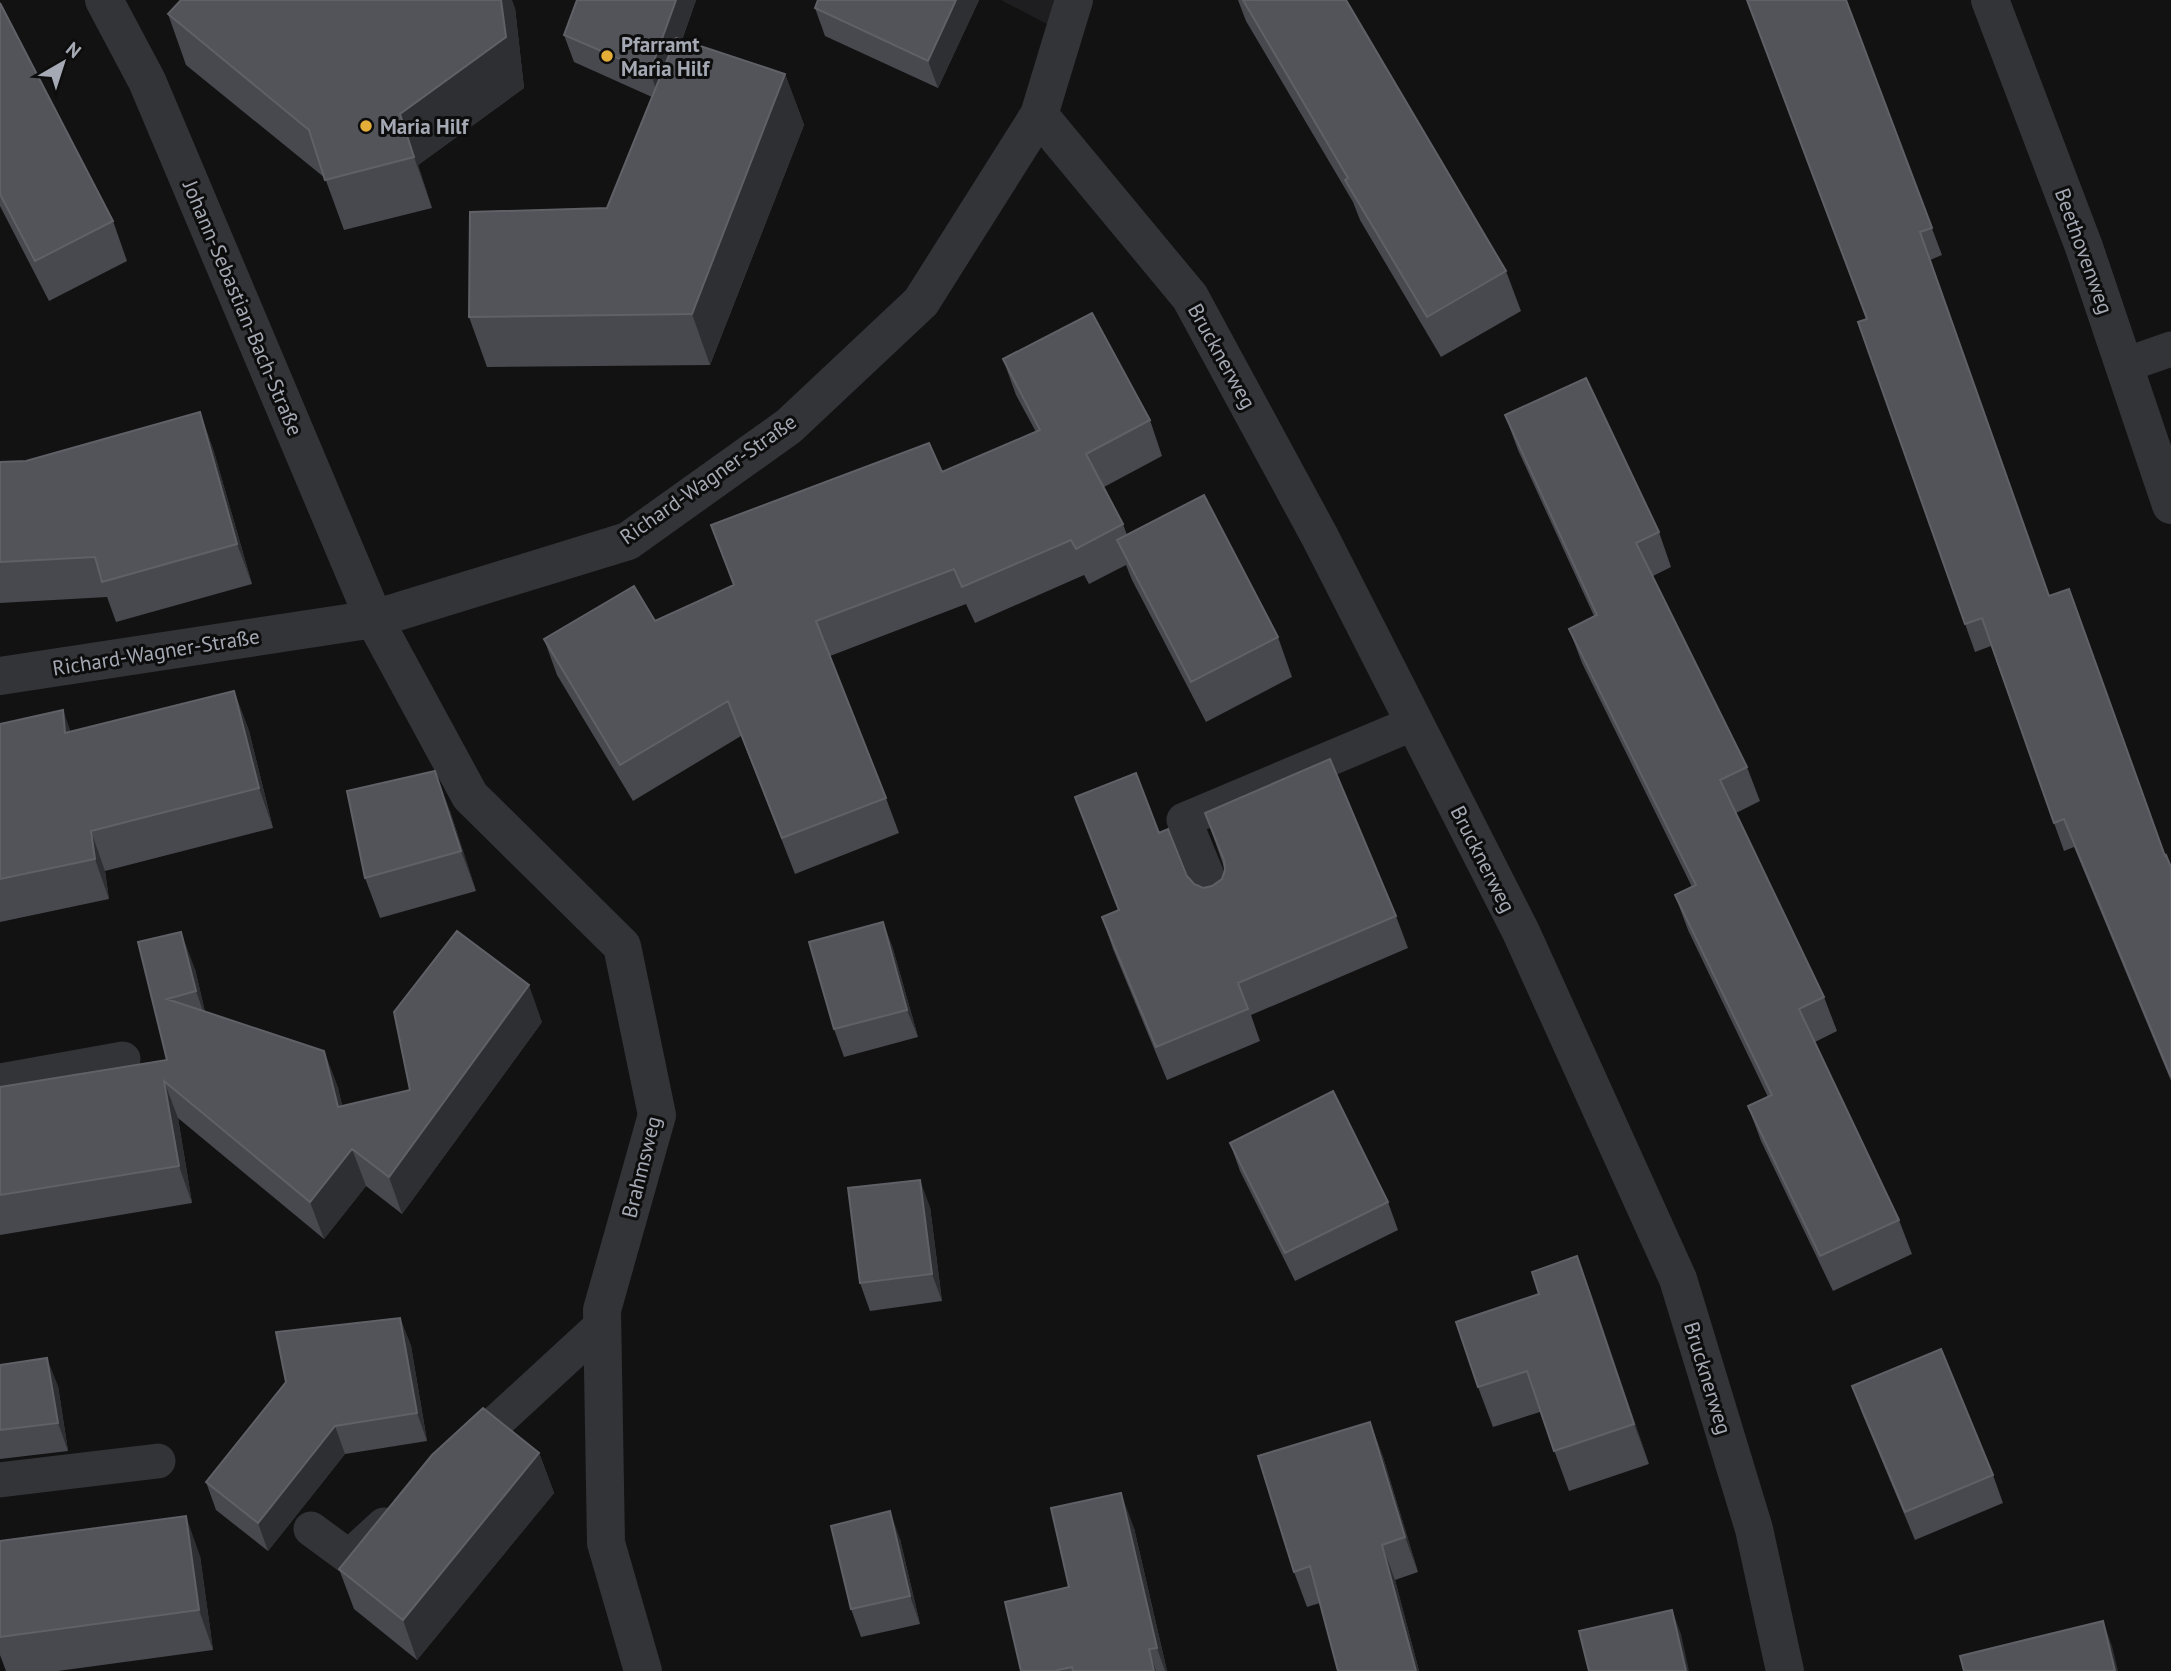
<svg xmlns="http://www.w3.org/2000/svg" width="2171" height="1671" viewBox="0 0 2171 1671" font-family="'PT Sans',sans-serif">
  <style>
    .built { fill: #1e1e20 }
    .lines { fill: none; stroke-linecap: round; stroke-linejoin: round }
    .service { stroke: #333438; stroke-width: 35 }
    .minor { stroke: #333438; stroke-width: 38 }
    .tertiary { stroke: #333438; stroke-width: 38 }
    .wall { fill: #48494e }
    .shaded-wall { fill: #2e2f32 }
    .building { fill: #525459; stroke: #5f6167; stroke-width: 2 }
    .poi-dot { fill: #e4ae39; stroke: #0d0d0e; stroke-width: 2.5 }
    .labels { text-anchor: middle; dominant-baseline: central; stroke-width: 6; stroke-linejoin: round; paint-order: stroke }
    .poi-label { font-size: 21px; font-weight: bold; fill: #a4a9b3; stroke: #0d0d0e; text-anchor: start }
    .street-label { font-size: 21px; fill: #a4a9b3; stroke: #0d0d0e }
  </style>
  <rect width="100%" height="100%" fill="#121213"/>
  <path class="built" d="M 1001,0 L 1075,0 L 1064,33 Z"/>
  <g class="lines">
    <path class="service" d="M 2125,365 L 2171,349
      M 1217,900 L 1184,820 L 1414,723
      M 0,1081 L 123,1059
      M 464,1452 L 603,1324
      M 0,1480 L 158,1461
      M 311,1529 L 349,1557 L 384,1525"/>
    <path class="minor" d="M 104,0 L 147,81 L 374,619 L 470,796 L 622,946 L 657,1115 L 602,1310 L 606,1543 L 643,1671
      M 1990,0 L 2084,247 L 2171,505
      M 1039,115 L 1190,297 L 1320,537 L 1521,932 L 1678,1279 L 1754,1529 L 1785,1671"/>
    <path class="tertiary" d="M 0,676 L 374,619 L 628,541 L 789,426 L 921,302 L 1039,115 L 1074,0"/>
  </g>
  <path class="wall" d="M 696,0 L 682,40 L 785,74 L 804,125 L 710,365 L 487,367 L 469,317 L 607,208 L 652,97 L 574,62 L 564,35 Z
    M 818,0 L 979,0 L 938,88 L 825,36 L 815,8 Z
    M 1238,0 L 1346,0 L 1506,271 L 1521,311 L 1441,357 L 1360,220 L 1353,202 L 1246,21 Z
    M 1846,0 L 1942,255 L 1930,260 L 2049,596 L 2165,856 L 2171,867 L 2171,1081 L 2074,847 L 2064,851 L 1991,646 L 1975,652 L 1858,322 L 1867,319 Z
    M 0,3 L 113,221 L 127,261 L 49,301 L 0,206 Z
    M 515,8 L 524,88 L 418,165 L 432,208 L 344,230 L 325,178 L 186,65 L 168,14 Z
    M 1003,359 L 1150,420 L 1162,456 L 1104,487 L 1123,524 L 1127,535 L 1278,637 L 1292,677 L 1206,722 L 1132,580 L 1126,565 L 1089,584 L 1084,575 L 975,623 L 966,604 L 830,656 L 886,798 L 899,833 L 795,874 L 741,736 L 633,801 L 557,675 L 544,639 L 655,621 L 734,586 L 711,525 L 942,472 L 1036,432 L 1016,395 Z
    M 200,412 L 214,452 L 252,584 L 116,622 L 107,597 L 0,603 L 0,462 L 26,461 Z
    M 1505,415 L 1659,532 L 1671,567 L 1653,576 L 1747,767 L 1760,801 L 1736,813 L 1824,997 L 1837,1031 L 1815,1042 L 1899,1220 L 1912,1254 L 1833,1291 L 1761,1141 L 1748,1106 L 1768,1097 L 1688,930 L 1675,895 L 1692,887 L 1582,663 L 1569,629 L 1594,616 L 1518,450 Z
    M 234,691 L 249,731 L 273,828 L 105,871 L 109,899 L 0,922 L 0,724 L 63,710 L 70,732 Z
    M 1075,797 L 1159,833 L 1187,876 L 1194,884 L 1203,888 L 1212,886 L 1222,879 L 1225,870 L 1205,813 L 1396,916 L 1408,948 L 1251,1015 L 1260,1041 L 1167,1080 L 1113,949 L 1102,917 L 1118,910 Z
    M 450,811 L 476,891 L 380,918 L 365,878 Z
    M 883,922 L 893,949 L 918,1037 L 844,1057 L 834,1029 Z
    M 138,942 L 195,969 L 205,1012 L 324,1051 L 338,1088 L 342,1106 L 410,1090 L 542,1022 L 402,1214 L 366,1186 L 324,1239 L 178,1118 L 192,1203 L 0,1235 L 0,1087 L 167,1060 Z
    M 1230,1143 L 1388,1202 L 1398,1230 L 1295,1281 L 1240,1171 Z
    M 930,1207 L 942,1301 L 870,1311 L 860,1283 Z
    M 1577,1256 L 1649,1464 L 1569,1491 L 1540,1412 L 1493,1427 L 1478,1387 L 1539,1294 Z
    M 400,1318 L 411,1346 L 427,1441 L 345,1454 L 268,1551 L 216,1510 L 206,1482 Z
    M 0,1365 L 58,1386 L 68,1451 L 0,1459 Z
    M 1852,1386 L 1993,1475 L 2003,1503 L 1915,1540 L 1862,1413 Z
    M 1370,1422 L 1383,1457 L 1418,1572 L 1395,1580 L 1419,1671 L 1338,1671 L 1320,1603 L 1307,1607 L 1294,1572 Z
    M 539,1453 L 554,1493 L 417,1660 L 354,1609 L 339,1569 Z
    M 1134,1528 L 1167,1671 L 1021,1671 L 1069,1587 Z
    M 900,1539 L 920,1624 L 861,1637 L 851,1609 Z
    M 0,1541 L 200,1556 L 213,1650 L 58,1671 L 6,1671 L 0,1655 Z"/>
  <path class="shaded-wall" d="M 501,0 L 512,0 L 515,8 L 524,88 L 418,165 L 432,208 L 414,157 L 400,114 Z
    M 676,0 L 696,0 L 660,100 L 650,72 Z
    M 956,0 L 979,0 L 938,88 L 928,61 Z
    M 785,74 L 804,125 L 710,365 L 692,314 Z
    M 200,412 L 214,452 L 252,584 L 237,544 Z
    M 234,691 L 249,731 L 273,828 L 259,788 Z
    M 63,710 L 77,750 L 65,733 Z
    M 435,771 L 450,811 L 476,891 L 461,851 Z
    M 91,831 L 105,871 L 109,899 L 95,859 Z
    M 883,922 L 893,949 L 918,1037 L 907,1010 Z
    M 181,932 L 195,969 L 209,1028 L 196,991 Z
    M 529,985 L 542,1022 L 402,1214 L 389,1177 Z
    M 324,1051 L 338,1088 L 352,1144 L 338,1107 Z
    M 164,1081 L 178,1118 L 192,1203 L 179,1166 Z
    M 352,1149 L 366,1186 L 324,1239 L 310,1202 Z
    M 920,1180 L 930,1207 L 942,1301 L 932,1274 Z
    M 1577,1256 L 1592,1296 L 1649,1464 L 1634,1424 Z
    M 400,1318 L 411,1346 L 427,1441 L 417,1413 Z
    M 47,1358 L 58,1386 L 68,1451 L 58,1423 Z
    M 1370,1422 L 1383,1457 L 1418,1572 L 1405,1537 Z
    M 335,1426 L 345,1454 L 268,1551 L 258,1523 Z
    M 539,1453 L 554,1493 L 417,1660 L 403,1620 Z
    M 1121,1493 L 1134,1528 L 1167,1671 L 1165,1671 L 1157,1648 Z
    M 890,1511 L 900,1539 L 920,1624 L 910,1596 Z
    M 186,1516 L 200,1556 L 213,1650 L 199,1610 Z
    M 1382,1545 L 1395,1580 L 1419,1671 L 1416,1671 Z
    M 1672,1610 L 1681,1634 L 1689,1671 L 1686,1671 Z
    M 2103,1621 L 2112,1646 L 2118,1671 L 2115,1671 Z
    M 1149,1649 L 1156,1671 L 1154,1671 Z"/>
  <path class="building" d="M 181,0 L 501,0 L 506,37 L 400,114 L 414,157 L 325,180 L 309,130 L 168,14 Z
    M 577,0 L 676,0 L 650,72 L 564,35 Z
    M 818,0 L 956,0 L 928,61 L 815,8 Z
    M 1243,0 L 1346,0 L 1506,271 L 1427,317 L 1345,180 L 1348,178 Z
    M 1747,0 L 1846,0 L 1932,228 L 1920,232 L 2049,596 L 2069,589 L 2165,856 L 2166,855 L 2171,867 L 2171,1077 L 2064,819 L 2054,823 L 1982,618 L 1965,624 L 1858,322 L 1867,319 Z
    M 0,3 L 113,221 L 35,261 L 0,194 Z
    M 676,38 L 785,74 L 692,314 L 469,317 L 470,212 L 607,208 Z
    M 1092,313 L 1150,420 L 1086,454 L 1123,524 L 1076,549 L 1071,540 L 962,587 L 954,569 L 816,621 L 886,798 L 782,838 L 728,701 L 620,765 L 544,639 L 634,586 L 655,621 L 734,585 L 711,525 L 929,443 L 942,472 L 1040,430 L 1003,359 Z
    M 1586,378 L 1659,532 L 1636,543 L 1747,767 L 1720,780 L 1824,997 L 1799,1009 L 1899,1220 L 1820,1256 L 1748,1106 L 1772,1095 L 1675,895 L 1696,885 L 1569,629 L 1597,615 L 1505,415 Z
    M 200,412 L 237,544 L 102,582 L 95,557 L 0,562 L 0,462 L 26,461 Z
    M 1204,495 L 1278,637 L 1191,682 L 1117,540 Z
    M 234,691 L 259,788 L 91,831 L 95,859 L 0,879 L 0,724 L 63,710 L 65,733 Z
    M 1330,759 L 1396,916 L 1238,983 L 1248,1009 L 1156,1047 L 1102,917 L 1119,910 L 1075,797 L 1136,773 L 1159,833 L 1168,829 L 1187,876 L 1194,884 L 1203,888 L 1212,886 L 1222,879 L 1225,870 L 1224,860 L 1205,813 Z
    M 435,771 L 461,851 L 365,878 L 347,791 Z
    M 883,922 L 907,1010 L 834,1029 L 809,942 Z
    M 457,931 L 529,985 L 389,1177 L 352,1149 L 310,1202 L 164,1081 L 179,1166 L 0,1195 L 0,1087 L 167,1060 L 138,942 L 181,932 L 196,991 L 167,999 L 324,1051 L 338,1107 L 410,1090 L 394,1012 Z
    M 1333,1091 L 1388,1202 L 1285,1253 L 1230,1143 Z
    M 920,1180 L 932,1274 L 860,1283 L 848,1188 Z
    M 1577,1256 L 1634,1424 L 1554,1451 L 1527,1371 L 1478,1387 L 1456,1322 L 1539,1294 L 1532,1272 Z
    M 400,1318 L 417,1413 L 335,1426 L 258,1523 L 206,1482 L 286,1382 L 276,1332 Z
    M 1941,1349 L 1993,1475 L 1905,1512 L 1852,1386 Z
    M 47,1358 L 58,1423 L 0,1430 L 0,1365 Z
    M 483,1408 L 539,1453 L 403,1620 L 339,1569 L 432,1455 Z
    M 1370,1422 L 1405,1537 L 1382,1545 L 1416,1671 L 1338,1671 L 1310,1566 L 1294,1572 L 1258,1456 Z
    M 1121,1493 L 1157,1648 L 1149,1649 L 1154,1671 L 1073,1671 L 1072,1667 L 1054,1671 L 1021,1671 L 1005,1602 L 1069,1587 L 1051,1508 Z
    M 890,1511 L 910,1596 L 851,1609 L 831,1526 Z
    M 186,1516 L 199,1610 L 0,1637 L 0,1541 Z
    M 1672,1610 L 1686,1671 L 1589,1671 L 1579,1631 Z
    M 2103,1621 L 2115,1671 L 1964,1671 L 1960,1656 Z"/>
  <g class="poi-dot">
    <circle cx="607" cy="56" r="7"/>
    <circle cx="366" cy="126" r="7"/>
  </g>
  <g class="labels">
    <g class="poi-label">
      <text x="621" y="44">Pfarramt<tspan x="621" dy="24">Maria Hilf</tspan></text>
      <text x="380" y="126">Maria Hilf</text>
    </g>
    <g class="street-label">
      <text transform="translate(2084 251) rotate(70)">Beethovenweg</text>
      <text transform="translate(243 308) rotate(67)">Johann-Sebastian-Bach-Straße</text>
      <text transform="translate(1222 356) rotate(61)">Brucknerweg</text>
      <text transform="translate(708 479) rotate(-35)">Richard-Wagner-Straße</text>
      <text transform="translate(156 652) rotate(-9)">Richard-Wagner-Straße</text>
      <text transform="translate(1483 859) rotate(63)">Brucknerweg</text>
      <text transform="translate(641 1167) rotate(-76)">Brahmsweg</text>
      <text transform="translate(1708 1378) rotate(73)">Brucknerweg</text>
    </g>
  </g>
  <g transform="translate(63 63) rotate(39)" stroke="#0d0d0e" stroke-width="5" paint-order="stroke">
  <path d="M0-5L12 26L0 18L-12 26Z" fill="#a4a9b3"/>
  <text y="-10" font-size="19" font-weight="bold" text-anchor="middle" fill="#a4a9b3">N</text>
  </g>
</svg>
